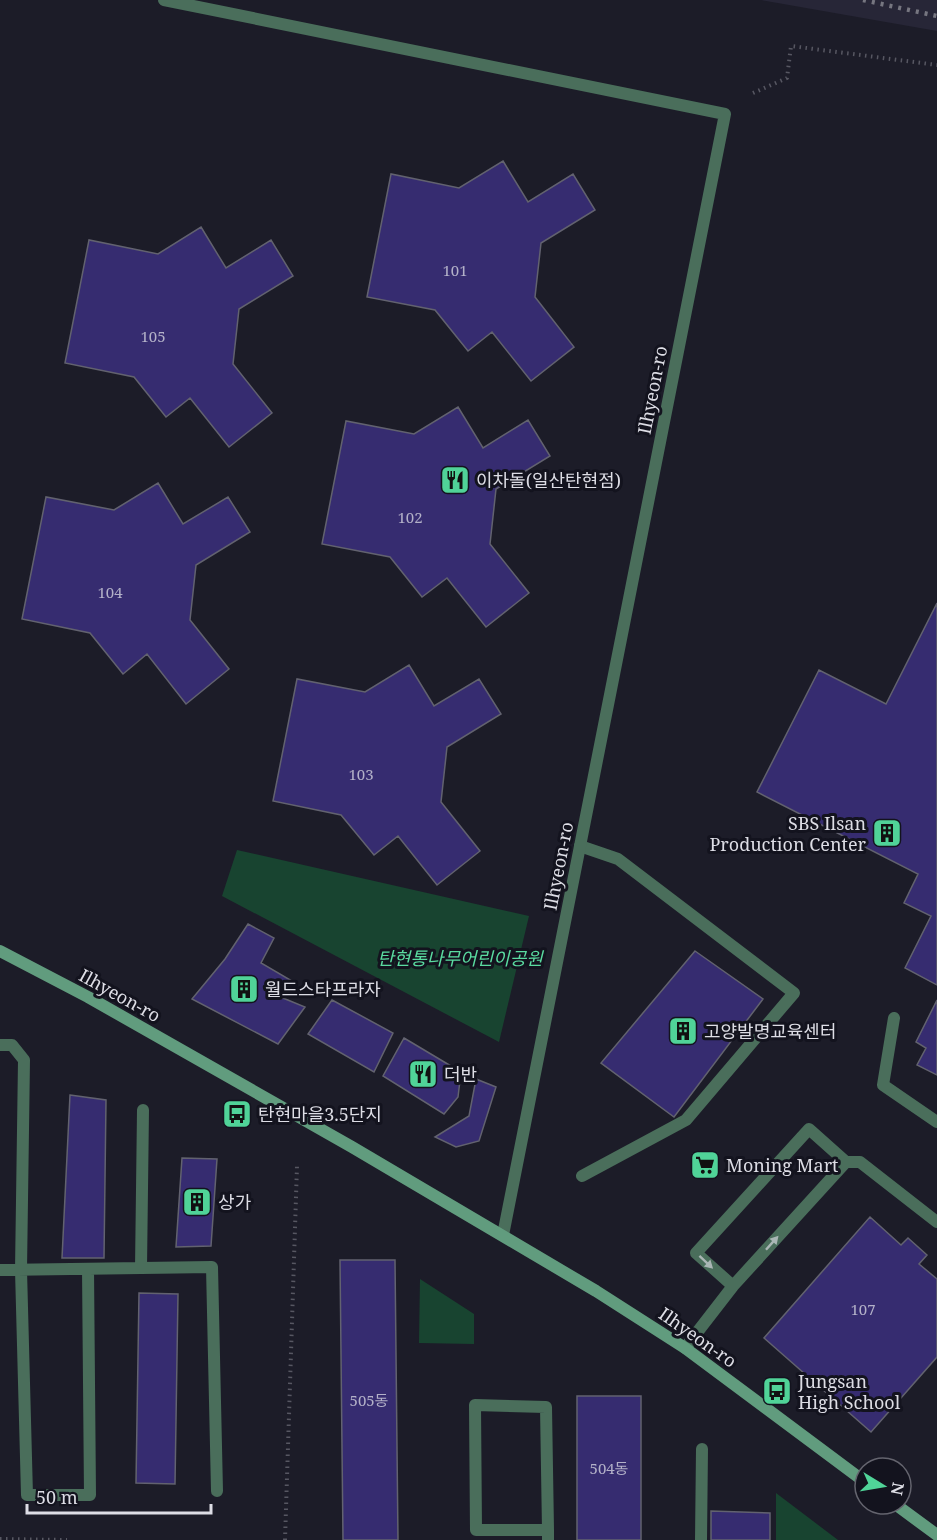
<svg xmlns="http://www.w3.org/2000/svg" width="937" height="1540" viewBox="0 0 937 1540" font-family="'Noto Serif','Noto Sans KR',serif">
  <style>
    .built { fill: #272637 }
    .green { fill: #184430 }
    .building { fill: #362c70; stroke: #62626f; stroke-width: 1.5 }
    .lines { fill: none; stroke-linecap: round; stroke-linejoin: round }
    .path { stroke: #575762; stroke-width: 4; stroke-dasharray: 1.5 4.5; stroke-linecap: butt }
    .lane { stroke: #4a6e5b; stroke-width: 12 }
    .street { stroke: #4a6e5b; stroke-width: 12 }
    .secondary { stroke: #619c7e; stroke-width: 12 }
    .rail { stroke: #767680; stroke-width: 4.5; stroke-dasharray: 3 6; stroke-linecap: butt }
    .oneway { fill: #aab6b5 }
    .labels { text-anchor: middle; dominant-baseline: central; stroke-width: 6; stroke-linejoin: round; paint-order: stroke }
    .number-label { font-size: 15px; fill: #b3b1c8 }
    .street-label { font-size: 18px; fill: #dddde5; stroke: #13131e }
    .poi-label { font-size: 18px; fill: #dddde5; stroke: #13131e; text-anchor: start }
    .park-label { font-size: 18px; font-style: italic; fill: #5adba0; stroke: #13131e }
  </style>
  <rect width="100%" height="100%" fill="#1c1c28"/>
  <path class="built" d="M 761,0 L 937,0 L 937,31 Z"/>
  <path class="green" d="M 237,850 L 529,916 L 499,1042 L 222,896 Z
    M 420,1279 L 474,1314 L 474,1344 L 419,1343 Z
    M 776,1493 L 838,1540 L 776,1540 Z"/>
  <path class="building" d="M 503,161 L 528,202 L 573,174 L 595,210 L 541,243 L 535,297 L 574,347 L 531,381 L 492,332 L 468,351 L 435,310 L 367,297 L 391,174 L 459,188 Z
    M 201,227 L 226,268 L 271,240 L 293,276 L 239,309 L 233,364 L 272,413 L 229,447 L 190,398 L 166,417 L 134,377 L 65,363 L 89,240 L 158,254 Z
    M 458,407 L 483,448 L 528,420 L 550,456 L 496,489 L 490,544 L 529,593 L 486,627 L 447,578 L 422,597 L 390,557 L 322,544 L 346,421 L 414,434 Z
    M 158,483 L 183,524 L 228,497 L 250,532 L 196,565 L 190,620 L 229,669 L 186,704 L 147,654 L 123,674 L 90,633 L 22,619 L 46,497 L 114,510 Z
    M 937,603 L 937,985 L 905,968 L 931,916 L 904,903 L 918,874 L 757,792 L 819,670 L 886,704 Z
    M 409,665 L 434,706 L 479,679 L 501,714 L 447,747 L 441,802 L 480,851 L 437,885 L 398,836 L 374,855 L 341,815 L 273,801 L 297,679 L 365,692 Z
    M 248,924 L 274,938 L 261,963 L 292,981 L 283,998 L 305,1007 L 278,1044 L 192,999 L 225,959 Z
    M 695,951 L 763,999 L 674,1117 L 601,1063 Z
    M 332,1000 L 393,1033 L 374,1072 L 308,1034 Z
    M 937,1000 L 937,1075 L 917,1065 L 926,1048 L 916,1042 Z
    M 404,1038 L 461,1072 L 458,1097 L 444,1114 L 383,1076 Z
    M 476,1079 L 496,1087 L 479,1141 L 456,1147 L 435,1137 L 469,1116 Z
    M 70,1095 L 106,1100 L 104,1258 L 62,1258 Z
    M 182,1158 L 217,1159 L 211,1246 L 176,1247 Z
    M 870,1217 L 901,1245 L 908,1238 L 927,1255 L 919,1264 L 937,1279 L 937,1357 L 871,1432 L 764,1338 Z
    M 340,1260 L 395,1260 L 398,1540 L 343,1540 Z
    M 139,1293 L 178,1294 L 175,1484 L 136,1483 Z
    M 577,1396 L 641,1396 L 641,1540 L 577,1540 Z
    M 711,1511 L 770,1513 L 770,1540 L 711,1540 Z"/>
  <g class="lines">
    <path class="path" d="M 753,93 L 787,78 L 791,46 L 937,65
      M 0,1539 L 67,1540
      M 285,1540 L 297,1166"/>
    <path class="lane" d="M 580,846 L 618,859 L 794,993 L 686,1120 L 582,1176
      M 894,1018 L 883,1085 L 937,1122
      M 0,1045 L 12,1045 L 24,1060 L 21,1270 L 27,1495 L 90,1495 L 88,1269
      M 846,1162 L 860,1162 L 937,1222
      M 141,1268 L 143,1110
      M 0,1270 L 212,1267 L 217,1491
      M 685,1348 L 733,1286 L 846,1162 L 809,1129 L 696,1253 L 733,1286
      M 548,1530 L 476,1530 L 475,1405 L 546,1407 L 548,1530 L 548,1540
      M 701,1540 L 702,1449"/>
    <path class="street" d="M 164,0 L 725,114 L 503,1235"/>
    <path class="secondary" d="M 0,951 L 88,997 L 352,1147 L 596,1291 L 685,1348 L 865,1482
      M 895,1504 L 937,1535"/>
    <path class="rail" d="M 863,0 L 937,16"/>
  </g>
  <defs><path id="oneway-solid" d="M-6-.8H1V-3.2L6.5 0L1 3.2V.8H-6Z" transform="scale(1.5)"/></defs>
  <g class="oneway">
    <use href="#oneway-solid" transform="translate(772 1243) rotate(-48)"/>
    <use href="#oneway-solid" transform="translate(706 1262) rotate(43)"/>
  </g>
  <defs>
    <g id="restaurant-square" transform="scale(1.5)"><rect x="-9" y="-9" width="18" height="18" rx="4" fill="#50d398" stroke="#13131e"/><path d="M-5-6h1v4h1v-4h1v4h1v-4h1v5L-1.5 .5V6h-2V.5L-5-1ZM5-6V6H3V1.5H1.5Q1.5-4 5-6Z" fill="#111"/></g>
    <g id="building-square" transform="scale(1.5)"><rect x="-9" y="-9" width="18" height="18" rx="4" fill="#50d398" stroke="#13131e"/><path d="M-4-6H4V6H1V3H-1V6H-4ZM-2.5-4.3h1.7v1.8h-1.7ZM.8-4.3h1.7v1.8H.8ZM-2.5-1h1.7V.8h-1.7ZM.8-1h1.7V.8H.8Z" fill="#111"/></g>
    <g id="bus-square" transform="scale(1.5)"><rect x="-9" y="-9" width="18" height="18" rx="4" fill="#50d398" stroke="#13131e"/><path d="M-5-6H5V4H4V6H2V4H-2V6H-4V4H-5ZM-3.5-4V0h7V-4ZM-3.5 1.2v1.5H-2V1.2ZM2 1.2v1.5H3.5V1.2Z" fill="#111"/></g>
    <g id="supermarket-square" transform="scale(1.5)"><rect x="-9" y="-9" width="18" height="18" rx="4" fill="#50d398" stroke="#13131e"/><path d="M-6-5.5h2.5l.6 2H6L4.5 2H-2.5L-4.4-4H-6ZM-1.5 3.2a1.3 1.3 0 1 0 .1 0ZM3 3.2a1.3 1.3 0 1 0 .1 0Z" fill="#111"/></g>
  </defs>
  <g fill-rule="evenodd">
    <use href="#restaurant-square" x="455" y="480"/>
    <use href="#building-square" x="887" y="833"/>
    <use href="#building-square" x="244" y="989"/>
    <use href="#building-square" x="683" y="1031"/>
    <use href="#restaurant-square" x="423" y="1074"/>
    <use href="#bus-square" x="237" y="1114"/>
    <use href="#supermarket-square" x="705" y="1165"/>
    <use href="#building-square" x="197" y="1202"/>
    <use href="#bus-square" x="777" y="1391"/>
  </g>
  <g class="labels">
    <g class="number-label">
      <text x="455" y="270">101</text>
      <text x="153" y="336">105</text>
      <text x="410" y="517">102</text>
      <text x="110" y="592">104</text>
      <text x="361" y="774">103</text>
      <text x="863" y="1309">107</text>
      <text x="369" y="1400">505동</text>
      <text x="609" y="1468">504동</text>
    </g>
    <g class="street-label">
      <text transform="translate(652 390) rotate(-79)">Ilhyeon-ro</text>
      <text transform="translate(558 866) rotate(-79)">Ilhyeon-ro</text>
      <text transform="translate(120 995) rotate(29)">Ilhyeon-ro</text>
      <text transform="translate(698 1337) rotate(35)">Ilhyeon-ro</text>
    </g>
    <g class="poi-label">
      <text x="476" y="480">이차돌(일산탄현점)</text>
      <text x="866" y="823" text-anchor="end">SBS Ilsan<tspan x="866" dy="21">Production Center</tspan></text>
      <text x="265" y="989">월드스타프라자</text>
      <text x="704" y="1031">고양발명교육센터</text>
      <text x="444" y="1074">더반</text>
      <text x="258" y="1114">탄현마을3.5단지</text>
      <text x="726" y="1165">Moning Mart</text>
      <text x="218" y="1202">상가</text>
      <text x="798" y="1381">Jungsan<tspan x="798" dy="21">High School</tspan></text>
    </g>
    <g class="park-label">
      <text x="460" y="958">탄현통나무어린이공원</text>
    </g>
  </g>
  <g transform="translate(883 1486) rotate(101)"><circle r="28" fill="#13131e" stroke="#64646e" stroke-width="1.5"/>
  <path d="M0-4.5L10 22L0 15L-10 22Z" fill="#50d398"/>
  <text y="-9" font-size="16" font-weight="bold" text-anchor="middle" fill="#dddde5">N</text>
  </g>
  <path d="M27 1504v9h184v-9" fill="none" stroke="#dddde5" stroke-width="3"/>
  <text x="36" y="1504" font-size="18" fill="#dddde5" stroke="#13131e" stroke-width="4.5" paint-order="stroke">50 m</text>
</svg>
